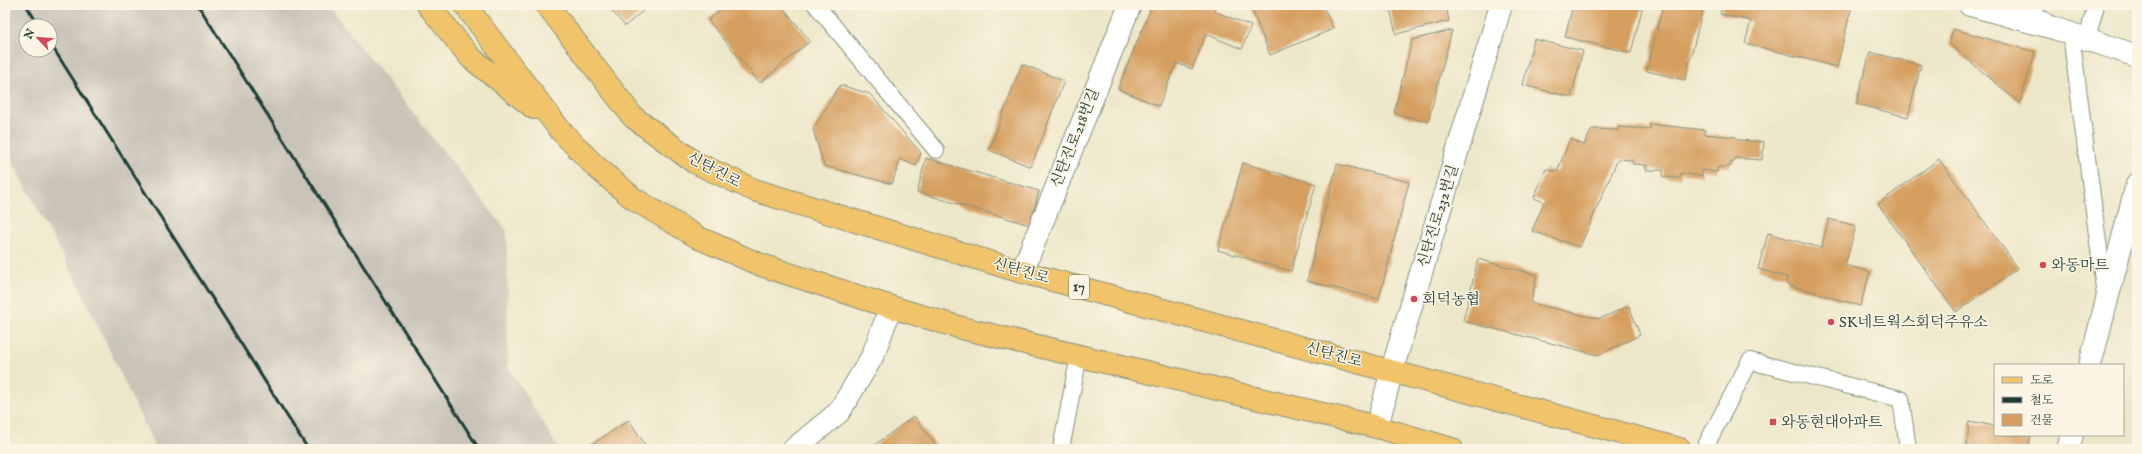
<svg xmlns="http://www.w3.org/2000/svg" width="2142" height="454" viewBox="0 0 2142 454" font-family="'IM FELL English','Noto Serif KR',serif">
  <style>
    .industrial { fill: #c9c3b8; fill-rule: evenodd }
    .building { fill: #d59f5f }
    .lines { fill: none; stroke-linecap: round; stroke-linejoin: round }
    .service-casing { stroke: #86927e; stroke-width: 18 }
    .minor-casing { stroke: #86927e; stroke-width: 24 }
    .primary-casing { stroke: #86927e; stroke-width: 24 }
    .service { stroke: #fff; stroke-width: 16 }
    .minor { stroke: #fff; stroke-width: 22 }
    .primary { stroke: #f1c36a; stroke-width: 22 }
    .rail { stroke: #1f3d34; stroke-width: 3 }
    .poi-dot { fill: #d1495b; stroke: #fcf5e5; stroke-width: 1.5 }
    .labels { text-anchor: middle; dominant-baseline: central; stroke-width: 3; stroke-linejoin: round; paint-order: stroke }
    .shield { fill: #fcf5e5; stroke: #617469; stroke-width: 1 }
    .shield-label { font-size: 14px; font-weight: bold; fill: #1f3d34 }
    .street-label { font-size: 15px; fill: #1f3d34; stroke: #fcf5e5 }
    .poi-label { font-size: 15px; fill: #1f3d34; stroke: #fcf5e5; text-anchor: start }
  </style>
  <rect width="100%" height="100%" fill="#fcf5e5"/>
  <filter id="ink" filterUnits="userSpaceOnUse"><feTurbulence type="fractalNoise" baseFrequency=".025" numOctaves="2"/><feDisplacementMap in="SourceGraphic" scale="8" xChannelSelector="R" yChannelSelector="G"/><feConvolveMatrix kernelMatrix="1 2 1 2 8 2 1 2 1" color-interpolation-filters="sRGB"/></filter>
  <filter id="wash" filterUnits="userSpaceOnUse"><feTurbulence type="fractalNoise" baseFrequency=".012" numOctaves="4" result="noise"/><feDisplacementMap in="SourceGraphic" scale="16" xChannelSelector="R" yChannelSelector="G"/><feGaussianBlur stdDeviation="0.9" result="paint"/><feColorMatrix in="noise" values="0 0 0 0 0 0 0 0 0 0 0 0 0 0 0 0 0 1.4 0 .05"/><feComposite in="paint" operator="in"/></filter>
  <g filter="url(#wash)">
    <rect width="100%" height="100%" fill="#ede7c9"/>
    <path class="industrial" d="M 5,5 L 327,5 L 507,231 L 508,366 L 559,449 L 156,449 L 85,298 L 5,148 ZM 26,26 L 50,26 L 50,50 L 26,50 Z"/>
    <g id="blocks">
      <path class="building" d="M 607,5 L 650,5 L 625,26 Z
        M 726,5 L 781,5 L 810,41 L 760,83 L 708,20 Z
        M 1152,5 L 1216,5 L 1214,11 L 1251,26 L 1242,49 L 1206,34 L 1192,69 L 1176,63 L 1159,106 L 1118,89 Z
        M 1250,5 L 1323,5 L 1333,29 L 1270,55 Z
        M 1389,5 L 1446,5 L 1449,21 L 1396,34 Z
        M 1573,5 L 1643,5 L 1631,53 L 1565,37 Z
        M 1663,5 L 1704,5 L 1685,80 L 1647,71 Z
        M 1723,5 L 1852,5 L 1837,67 L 1745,43 L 1751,21 L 1720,14 Z
        M 1953,29 L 2035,52 L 2020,103 L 1949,44 Z
        M 1452,30 L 1428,122 L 1394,113 L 1412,40 Z
        M 1534,39 L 1583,51 L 1571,97 L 1523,85 Z
        M 1870,52 L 1921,65 L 1908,117 L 1856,104 Z
        M 1022,64 L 1064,81 L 1031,167 L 989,150 Z
        M 840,85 L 870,94 L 921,153 L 916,166 L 900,159 L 892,184 L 824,166 L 813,129 Z
        M 1650,124 L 1705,130 L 1704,134 L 1736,137 L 1739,140 L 1764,142 L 1762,160 L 1735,158 L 1734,162 L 1730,163 L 1730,167 L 1718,167 L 1717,172 L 1701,170 L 1702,176 L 1681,173 L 1680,178 L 1663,177 L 1663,170 L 1646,170 L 1646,165 L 1633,164 L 1632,160 L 1618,159 L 1580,247 L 1532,231 L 1544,202 L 1534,198 L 1546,169 L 1557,172 L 1570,139 L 1584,145 L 1592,129 L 1618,130 L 1618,127 L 1650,129 Z
        M 926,158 L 1039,191 L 1030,225 L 917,192 Z
        M 1939,159 L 2018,268 L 1956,312 L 1878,204 Z
        M 1243,163 L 1316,184 L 1291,271 L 1218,250 Z
        M 1337,164 L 1409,182 L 1379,299 L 1307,281 Z
        M 1829,219 L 1856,226 L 1845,265 L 1870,272 L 1860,306 L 1786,284 L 1787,277 L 1758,269 L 1768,233 L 1821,248 Z
        M 1478,259 L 1537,275 L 1531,303 L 1599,319 L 1629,306 L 1640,335 L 1598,355 L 1463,321 Z
        M 914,416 L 939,449 L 869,449 Z
        M 629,420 L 648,449 L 585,449 Z
        M 1969,421 L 1995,426 L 1995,435 L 2031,435 L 2028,449 L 1967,449 Z"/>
    </g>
  </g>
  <g filter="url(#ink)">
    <use href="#blocks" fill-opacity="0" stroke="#86927e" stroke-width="1"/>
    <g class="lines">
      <g class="service-casing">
        <path id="service" d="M 816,5 L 936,150
          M 2025,5 L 2049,24
          M 2071,34 L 2105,296
          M 2087,39 L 2096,5
          M 1061,449 L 1079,355
          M 1704,449 L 1750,361 L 1901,399 L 1908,449"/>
      </g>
      <g class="minor-casing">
        <path id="minor" d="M 1970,5 L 2057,29 L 2137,56
          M 1022,272 L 1130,5
          M 2090,365 L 2137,184
          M 1377,427 L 1392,370 L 1501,5
          M 794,449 L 839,412 L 872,357 L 891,307
          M 2068,449 L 2072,435"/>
      </g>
      <g class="primary-casing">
        <path id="primary" d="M 428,5 L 471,58 L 534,108
          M 465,5 L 560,130 L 595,166 L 634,199 L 699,238 L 761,265 L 891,307 L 962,328 L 1377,427 L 1452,449
          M 547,5 L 633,117 L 694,162 L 754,190 L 1022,272 L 1680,449"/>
      </g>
      <use href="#service" class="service"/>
      <use href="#minor" class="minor"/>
      <use href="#primary" class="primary"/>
      <path class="rail" d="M 26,5 L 39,26
        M 198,5 L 479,449
        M 50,43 L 308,449"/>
    </g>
  </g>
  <g class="poi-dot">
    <circle cx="2043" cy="265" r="4"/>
    <circle cx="1414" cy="299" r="4"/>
    <circle cx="1831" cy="322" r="4"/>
    <rect x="1769" y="418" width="8" height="8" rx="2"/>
  </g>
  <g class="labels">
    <rect class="shield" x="1069" y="275" width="20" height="24" rx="3"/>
    <g class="shield-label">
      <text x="1079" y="287">17</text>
    </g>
    <g class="street-label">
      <text transform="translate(1075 138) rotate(-68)">신탄진로218번길</text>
      <text transform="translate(714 170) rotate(28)">신탄진로</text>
      <text transform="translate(1438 216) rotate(-73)">신탄진로232번길</text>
      <text transform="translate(1021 271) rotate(16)">신탄진로</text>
      <text transform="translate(1334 355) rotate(15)">신탄진로</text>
    </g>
    <g class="poi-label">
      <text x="2051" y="265">와동마트</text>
      <text x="1422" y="299">회덕농협</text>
      <text x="1839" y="322">SK네트웍스회덕주유소</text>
      <text x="1781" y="422">와동현대아파트</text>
    </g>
  </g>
  <rect width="2142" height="454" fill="none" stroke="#fcf5e5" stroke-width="20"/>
  <rect x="1994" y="364" width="130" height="72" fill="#fcf5e5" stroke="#a4ab9e"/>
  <rect x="2002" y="377" width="20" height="6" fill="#f1c36a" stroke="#a4ab9e"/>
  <text x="2030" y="384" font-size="12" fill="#1f3d34">도로</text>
  <rect x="2002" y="397" width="20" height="6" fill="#1f3d34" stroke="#a4ab9e"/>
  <text x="2030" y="404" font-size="12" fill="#1f3d34">철도</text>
  <rect x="2002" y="414" width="20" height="12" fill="#d59f5f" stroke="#a4ab9e"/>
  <text x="2030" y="424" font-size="12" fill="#1f3d34">건물</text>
  <g transform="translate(38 38) rotate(296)"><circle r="19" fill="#fcf5e5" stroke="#a4ab9e"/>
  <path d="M0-3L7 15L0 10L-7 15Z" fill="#d1495b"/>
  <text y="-6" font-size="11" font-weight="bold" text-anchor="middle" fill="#1f3d34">N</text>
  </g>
</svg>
